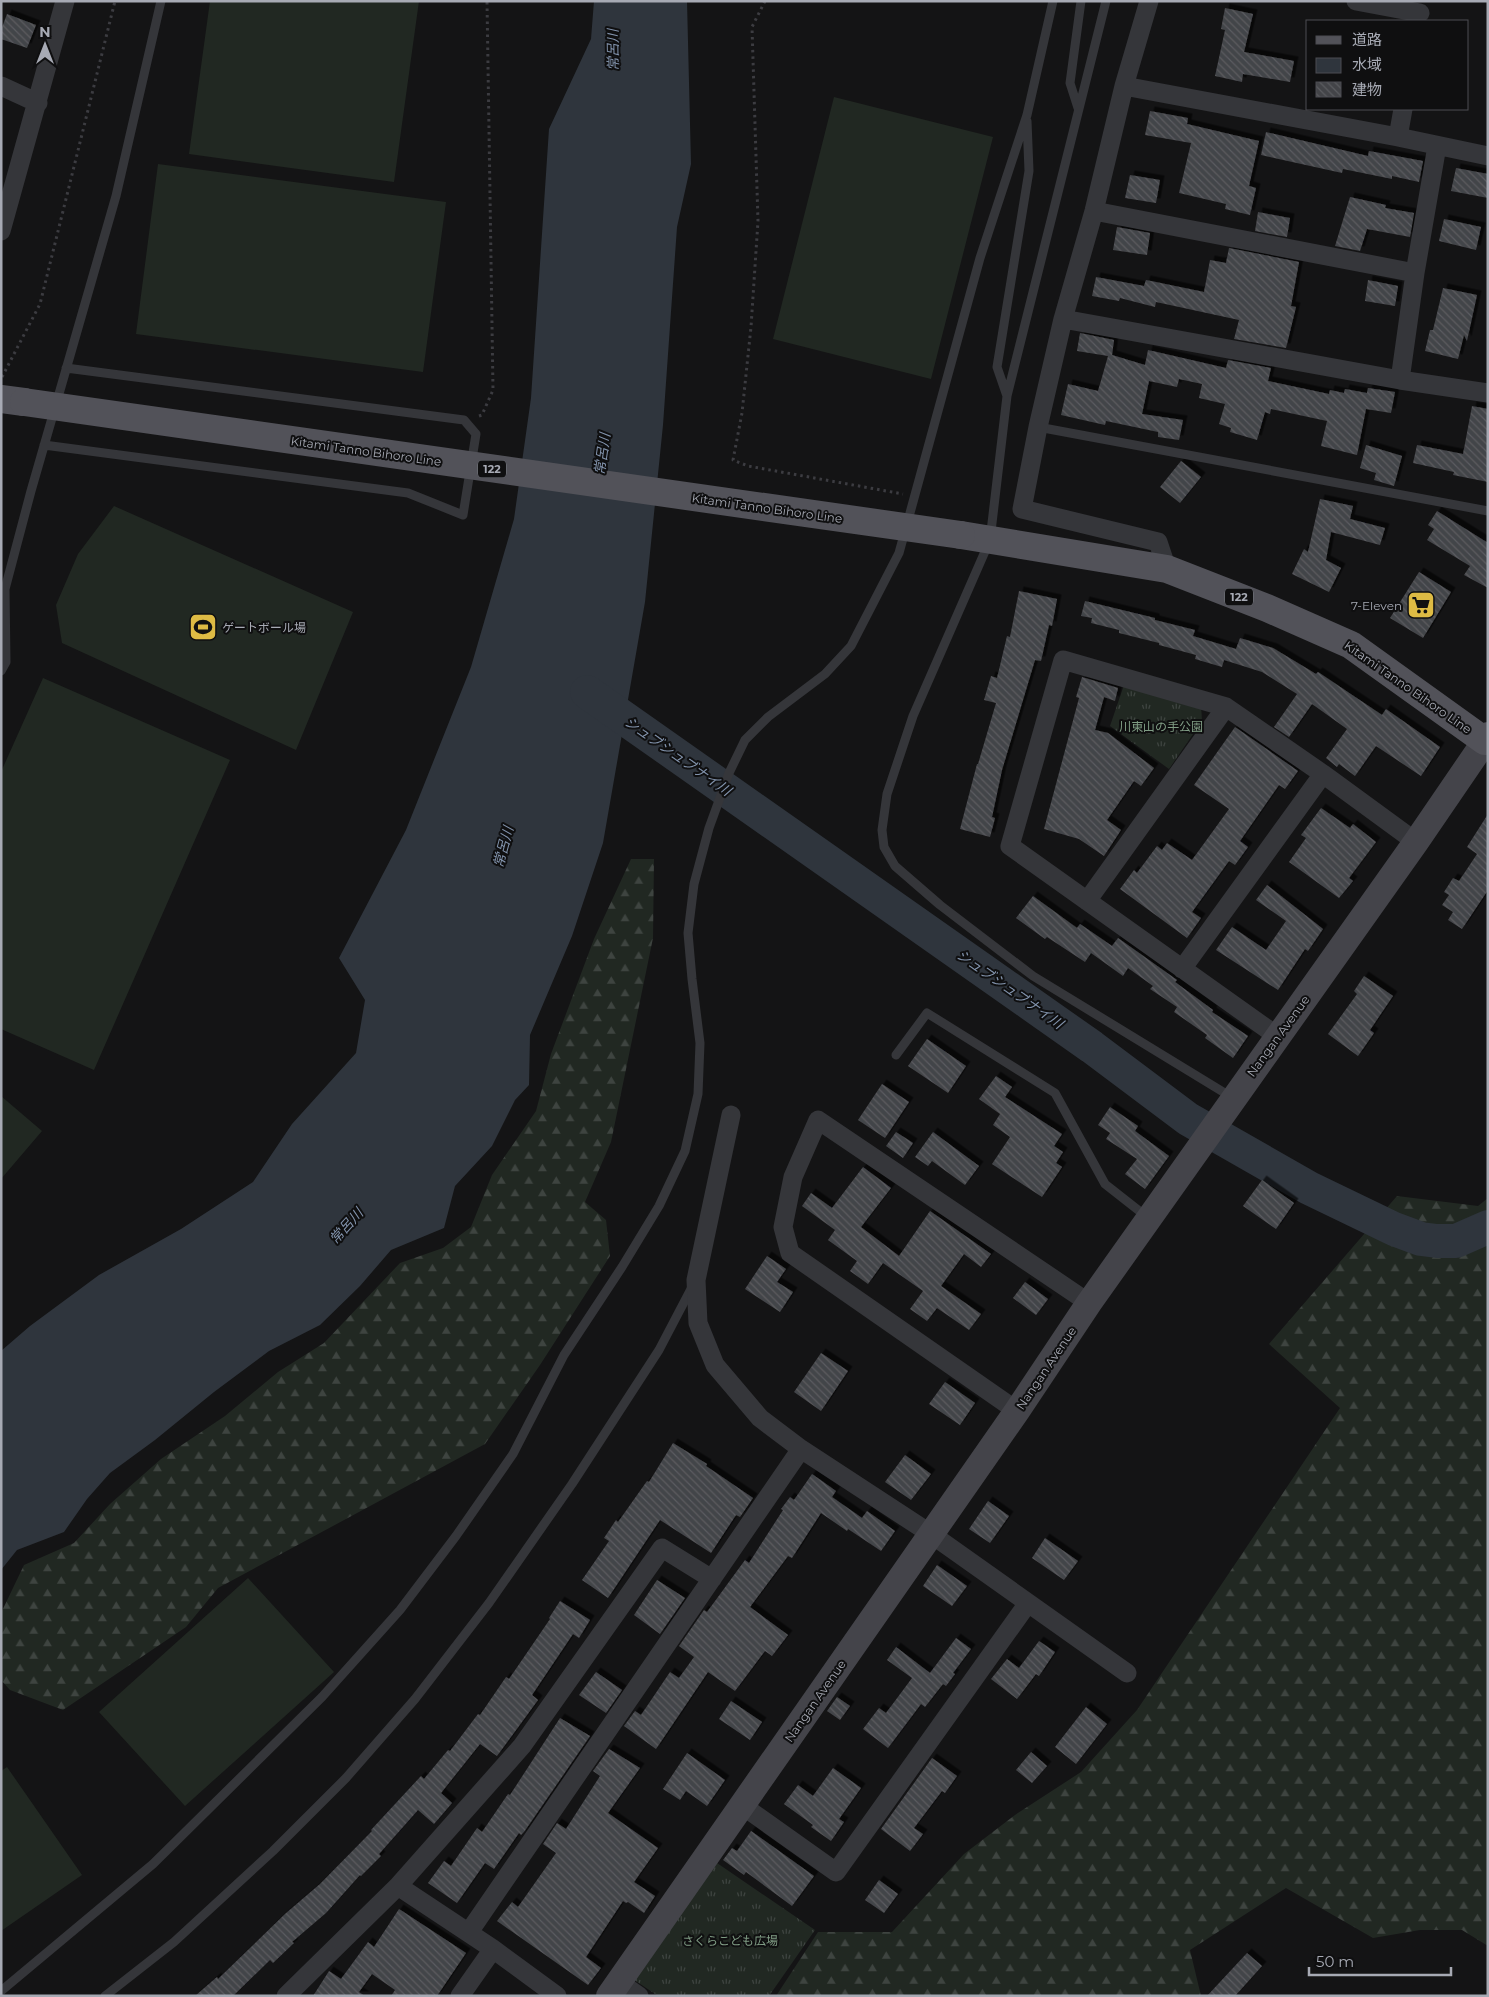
<svg xmlns="http://www.w3.org/2000/svg" width="1489" height="1997" viewBox="0 0 1489 1997" font-family="Montserrat,'Noto Sans JP',sans-serif">
  <style>
    .grass { fill: url(#grass-tufts) }
    .forest { fill: url(#forest-firs) }
    .garden { fill: #212822 }
    .water { fill: #2f353d }
    .lines { fill: none; stroke-linecap: round; stroke-linejoin: round }
    .river { stroke: #2f353d; stroke-width: 34 }
    .building { fill: url(#building-back-hatch); filter: url(#shadow) }
    .path { stroke: #3c3c41; stroke-width: 3; stroke-dasharray: 2.5 4; stroke-linecap: butt }
    .service { stroke: #35363a; stroke-width: 9 }
    .minor { stroke: #35363a; stroke-width: 19 }
    .secondary { stroke: #44444a; stroke-width: 26 }
    .primary { stroke: #525259; stroke-width: 28 }
    .primary-bridge { stroke: #525259; stroke-width: 28 }
    .labels { text-anchor: middle; dominant-baseline: central; stroke-width: 4; stroke-linejoin: round; paint-order: stroke }
    .shield { fill: #0f0f10; stroke: #797c83; stroke-width: 1 }
    .shield-label { font-size: 11px; font-weight: bold; fill: #a7aab4 }
    .street-label { font-size: 12px; fill: #a7aab4; stroke: #0f0f10 }
    .poi-label { font-size: 12px; fill: #a7aab4; stroke: #0f0f10; text-anchor: end }
    .park-label { font-size: 12px; fill: #809d85; stroke: #0f0f10 }
    .water-label { font-size: 14px; font-style: italic; fill: #8293ac; stroke: #0f0f10 }
  </style>
  <defs>
    <pattern id="grass-tufts" width="24" height="20" patternUnits="userSpaceOnUse" patternTransform="scale(1.25)"><rect width="24" height="20" fill="#212822"/><path d="M3 7l-1-3M5 7V3M7 7l1-3M15 17l-1-3M17 17v-4M19 17l1-3" fill="none" stroke="#3e4440"/></pattern>
    <pattern id="forest-firs" width="22" height="20" patternUnits="userSpaceOnUse" patternTransform="scale(1.25)"><rect width="22" height="20" fill="#212822"/><path d="M5 1l3.5 6h-7zM16 11l3.5 6h-7z" fill="#3e4440"/></pattern>
    <pattern id="building-back-hatch" width="6" height="6" patternUnits="userSpaceOnUse" patternTransform="scale(1.25)"><rect width="6" height="6" fill="#434448"/><path d="M-1 5l2 2M0 0l6 6M5-1l2 2" fill="none" stroke="#5b5c60"/></pattern>
    <filter id="shadow"><feDropShadow dx="4.5" dy="-4.5" stdDeviation="0" flood-color="#0009"/></filter>
  </defs>
  <rect width="100%" height="100%" fill="#141415"/>
  <path class="grass" d="M 1124,685 L 1201,705 L 1202,721 L 1169,769 L 1110,726 Z
    M 717,1863 L 815,1930 L 769,1996 L 658,1996 L 633,1979 Z"/>
  <path class="forest" d="M 631,859 L 654,859 L 653,938 L 611,1142 L 585,1202 L 606,1220 L 610,1256 L 540,1365 L 485,1444 L 218,1588 L 186,1627 L 63,1710 L 10,1690 L 1,1680 L 1,1613 L 24,1565 L 74,1543 L 110,1504 L 161,1459 L 225,1416 L 278,1372 L 324,1343 L 400,1263 L 443,1248 L 471,1227 L 492,1175 L 536,1111 L 551,1054 L 594,939 Z
    M 1397,1196 L 1478,1206 L 1488,1198 L 1488,1946 L 1462,1930 L 1420,1930 L 1373,1938 L 1286,1888 L 1190,1950 L 1201,1996 L 776,1996 L 818,1932 L 892,1932 L 964,1854 L 1015,1815 L 1081,1772 L 1137,1710 L 1340,1408 L 1269,1344 Z"/>
  <path class="garden" d="M 210,1 L 419,1 L 394,182 L 189,154 Z
    M 834,97 L 993,137 L 931,379 L 773,339 Z
    M 158,164 L 446,202 L 423,372 L 136,334 Z
    M 114,506 L 353,612 L 296,750 L 62,643 L 56,605 L 78,554 Z
    M 43,678 L 230,760 L 94,1070 L 1,1029 L 1,772 Z
    M 1,1096 L 42,1131 L 1,1179 Z
    M 248,1578 L 334,1672 L 185,1806 L 99,1712 Z
    M 7,1767 L 82,1875 L 1,1931 L 1,1771 Z"/>
  <path class="water" d="M 594,1 L 687,1 L 691,164 L 677,227 L 663,425 L 645,602 L 603,843 L 572,936 L 530,1035 L 529,1085 L 515,1100 L 492,1146 L 455,1186 L 444,1228 L 391,1250 L 360,1286 L 320,1325 L 269,1351 L 214,1392 L 155,1440 L 110,1473 L 87,1499 L 64,1532 L 17,1550 L 1,1570 L 1,1351 L 30,1326 L 99,1275 L 181,1229 L 253,1182 L 292,1124 L 356,1053 L 365,1000 L 339,958 L 406,830 L 471,667 L 514,519 L 531,398 L 549,129 L 591,39 Z"/>
  <g class="lines">
    <path class="river" d="M 587,692 L 1092,1047 L 1188,1119 L 1309,1188 L 1394,1229 L 1421,1239 L 1437,1241 L 1456,1241 L 1488,1227"/>
  </g>
  <path class="building" d="M 1225,8 L 1253,14 L 1244,52 L 1294,61 L 1290,82 L 1243,74 L 1242,82 L 1215,76 L 1225,30 L 1221,29 Z
    M 7,14 L 36,25 L 27,48 L 1,39 L 1,30 Z
    M 1150,111 L 1188,118 L 1187,124 L 1259,141 L 1249,186 L 1256,188 L 1250,215 L 1225,209 L 1226,204 L 1179,193 L 1191,143 L 1145,135 Z
    M 1266,132 L 1368,156 L 1369,151 L 1423,161 L 1419,182 L 1392,176 L 1392,179 L 1343,169 L 1342,173 L 1261,155 Z
    M 1456,168 L 1488,174 L 1488,198 L 1451,191 Z
    M 1130,175 L 1160,180 L 1156,203 L 1125,198 Z
    M 1350,197 L 1386,205 L 1385,208 L 1414,213 L 1410,237 L 1367,229 L 1360,251 L 1335,246 Z
    M 1258,212 L 1290,218 L 1287,237 L 1255,231 Z
    M 1444,219 L 1481,227 L 1476,250 L 1439,241 Z
    M 1117,227 L 1150,233 L 1147,255 L 1113,250 Z
    M 1229,248 L 1299,262 L 1291,306 L 1296,307 L 1286,348 L 1234,339 L 1239,320 L 1156,302 L 1155,307 L 1120,298 L 1119,301 L 1092,296 L 1096,277 L 1144,286 L 1146,280 L 1204,292 L 1210,260 L 1226,263 Z
    M 1368,280 L 1398,286 L 1395,306 L 1365,301 Z
    M 1443,288 L 1477,295 L 1467,341 L 1464,335 L 1458,359 L 1425,351 L 1430,330 L 1433,330 Z
    M 1080,333 L 1114,340 L 1112,355 L 1145,365 L 1148,350 L 1226,368 L 1228,360 L 1271,368 L 1268,381 L 1329,394 L 1330,390 L 1344,393 L 1345,389 L 1367,393 L 1368,388 L 1395,392 L 1391,413 L 1366,409 L 1357,455 L 1321,446 L 1327,421 L 1271,409 L 1270,414 L 1265,412 L 1257,440 L 1230,432 L 1231,428 L 1219,424 L 1225,404 L 1199,398 L 1202,384 L 1179,379 L 1177,387 L 1149,381 L 1142,414 L 1183,420 L 1179,440 L 1158,437 L 1158,432 L 1106,421 L 1105,425 L 1061,415 L 1068,384 L 1098,391 L 1108,356 L 1077,351 Z
    M 1472,406 L 1488,409 L 1488,482 L 1453,475 L 1454,472 L 1413,463 L 1417,445 L 1463,454 Z
    M 1366,445 L 1402,456 L 1394,486 L 1374,480 L 1376,473 L 1360,468 Z
    M 1181,461 L 1201,477 L 1180,503 L 1160,487 Z
    M 1320,499 L 1353,506 L 1350,519 L 1385,528 L 1380,545 L 1331,532 L 1326,560 L 1341,568 L 1329,592 L 1292,574 L 1304,549 L 1308,552 Z
    M 1437,511 L 1488,543 L 1488,588 L 1464,575 L 1470,566 L 1427,540 L 1434,529 L 1428,525 Z
    M 1419,572 L 1451,592 L 1423,638 L 1390,618 Z
    M 1019,591 L 1057,599 L 1052,626 L 1049,625 L 1041,661 L 1035,660 L 1002,770 L 992,817 L 995,818 L 990,837 L 960,829 L 977,764 L 978,764 L 996,703 L 984,700 L 991,676 L 997,678 L 1007,636 L 1010,637 Z
    M 1085,601 L 1155,618 L 1155,620 L 1195,630 L 1193,636 L 1236,649 L 1240,638 L 1273,648 L 1316,674 L 1318,672 L 1382,715 L 1386,709 L 1440,747 L 1421,776 L 1376,746 L 1355,776 L 1339,764 L 1337,767 L 1326,758 L 1347,729 L 1312,704 L 1289,737 L 1274,727 L 1297,694 L 1262,672 L 1224,660 L 1222,667 L 1195,659 L 1196,655 L 1159,645 L 1159,643 L 1119,633 L 1119,630 L 1091,623 L 1092,618 L 1081,616 Z
    M 1082,677 L 1118,688 L 1115,701 L 1104,697 L 1095,730 L 1108,733 L 1154,768 L 1141,786 L 1134,781 L 1107,820 L 1121,830 L 1104,856 L 1079,839 L 1044,829 L 1079,698 L 1076,697 Z
    M 1235,727 L 1298,771 L 1285,789 L 1279,785 L 1240,841 L 1248,847 L 1235,865 L 1229,861 L 1192,912 L 1201,918 L 1187,938 L 1120,889 L 1134,870 L 1137,873 L 1157,846 L 1162,850 L 1167,843 L 1192,860 L 1229,809 L 1194,785 Z
    M 1321,808 L 1350,828 L 1353,824 L 1376,842 L 1349,878 L 1353,881 L 1339,898 L 1289,862 L 1306,838 L 1301,835 Z
    M 1488,814 L 1488,890 L 1462,929 L 1448,920 L 1453,912 L 1442,905 L 1449,895 L 1444,892 L 1453,878 L 1459,881 L 1477,854 L 1467,847 Z
    M 1267,885 L 1323,929 L 1308,951 L 1305,949 L 1278,990 L 1216,950 L 1232,927 L 1266,950 L 1286,921 L 1256,900 Z
    M 1033,896 L 1077,928 L 1080,924 L 1112,946 L 1118,938 L 1177,980 L 1175,982 L 1213,1010 L 1212,1012 L 1248,1036 L 1233,1058 L 1205,1038 L 1207,1035 L 1174,1012 L 1177,1007 L 1150,989 L 1153,986 L 1128,968 L 1123,976 L 1091,953 L 1085,962 L 1047,937 L 1045,939 L 1016,918 Z
    M 1364,976 L 1393,996 L 1370,1030 L 1374,1033 L 1358,1056 L 1328,1034 L 1357,994 L 1354,991 Z
    M 927,1039 L 966,1066 L 948,1093 L 908,1066 Z
    M 996,1076 L 1012,1087 L 1005,1097 L 1062,1134 L 1054,1146 L 1063,1152 L 1056,1163 L 1062,1167 L 1042,1197 L 992,1164 L 1010,1137 L 993,1125 L 1000,1114 L 979,1099 Z
    M 882,1084 L 909,1102 L 885,1138 L 858,1120 Z
    M 1110,1107 L 1138,1126 L 1135,1131 L 1169,1156 L 1145,1189 L 1125,1174 L 1137,1159 L 1106,1139 L 1110,1133 L 1098,1125 Z
    M 896,1132 L 913,1143 L 903,1158 L 886,1146 Z
    M 933,1132 L 979,1166 L 965,1185 L 932,1161 L 928,1166 L 915,1157 Z
    M 863,1167 L 891,1188 L 861,1227 L 899,1256 L 930,1211 L 991,1254 L 981,1267 L 964,1254 L 941,1286 L 981,1314 L 969,1330 L 937,1308 L 927,1321 L 910,1309 L 923,1291 L 883,1263 L 868,1284 L 850,1271 L 857,1261 L 828,1240 L 835,1230 L 802,1206 L 811,1193 L 832,1208 Z
    M 1262,1180 L 1294,1203 L 1276,1229 L 1243,1206 Z
    M 767,1256 L 786,1269 L 777,1282 L 793,1292 L 780,1312 L 745,1289 Z
    M 1025,1282 L 1048,1299 L 1036,1315 L 1013,1298 Z
    M 821,1353 L 848,1371 L 821,1411 L 794,1392 Z
    M 945,1382 L 975,1403 L 960,1425 L 929,1404 Z
    M 673,1443 L 707,1464 L 706,1466 L 753,1498 L 740,1517 L 736,1515 L 711,1553 L 660,1520 L 608,1598 L 582,1580 L 609,1541 L 604,1538 L 616,1520 L 618,1522 L 647,1481 L 649,1482 Z
    M 905,1455 L 931,1474 L 911,1500 L 885,1482 Z
    M 812,1474 L 836,1491 L 832,1497 L 862,1518 L 867,1511 L 895,1531 L 881,1551 L 848,1529 L 847,1531 L 821,1513 L 792,1558 L 788,1556 L 750,1607 L 788,1635 L 772,1656 L 765,1651 L 735,1691 L 708,1672 L 656,1749 L 624,1726 L 635,1711 L 641,1715 L 670,1672 L 679,1678 L 694,1657 L 679,1646 L 704,1610 L 707,1612 L 745,1560 L 749,1563 L 783,1510 L 781,1509 L 790,1497 L 794,1500 Z
    M 988,1501 L 1009,1516 L 990,1543 L 969,1529 Z
    M 1045,1538 L 1078,1561 L 1064,1580 L 1032,1558 Z
    M 937,1565 L 967,1586 L 952,1606 L 923,1586 Z
    M 657,1580 L 685,1598 L 660,1634 L 634,1615 Z
    M 560,1601 L 590,1620 L 579,1638 L 573,1634 L 532,1695 L 538,1700 L 497,1756 L 480,1744 L 441,1793 L 452,1803 L 434,1824 L 418,1810 L 379,1854 L 381,1856 L 361,1876 L 360,1875 L 326,1913 L 292,1942 L 294,1943 L 273,1963 L 270,1960 L 233,1996 L 195,1996 L 217,1977 L 218,1979 L 285,1914 L 320,1884 L 372,1831 L 371,1830 L 421,1776 L 424,1779 L 448,1750 L 450,1751 L 478,1714 L 480,1715 L 506,1677 L 509,1679 L 550,1619 L 549,1618 Z
    M 956,1638 L 971,1649 L 953,1673 L 955,1674 L 946,1686 L 943,1684 L 925,1707 L 921,1704 L 888,1748 L 863,1729 L 879,1708 L 886,1713 L 912,1678 L 887,1660 L 896,1647 L 930,1673 Z
    M 1039,1641 L 1055,1652 L 1039,1676 L 1036,1674 L 1017,1699 L 991,1679 L 1007,1659 L 1019,1668 Z
    M 596,1672 L 622,1690 L 606,1713 L 579,1695 Z
    M 837,1697 L 850,1706 L 840,1720 L 827,1711 Z
    M 731,1701 L 762,1722 L 750,1740 L 719,1719 Z
    M 1086,1707 L 1107,1724 L 1076,1764 L 1055,1747 Z
    M 560,1718 L 590,1736 L 524,1832 L 521,1835 L 519,1833 L 494,1869 L 485,1863 L 457,1903 L 428,1883 L 444,1861 L 451,1866 L 477,1828 L 482,1832 L 508,1794 L 510,1795 Z
    M 609,1749 L 640,1768 L 608,1813 L 658,1848 L 634,1882 L 655,1896 L 644,1913 L 628,1902 L 626,1903 L 623,1901 L 586,1957 L 601,1968 L 588,1985 L 497,1921 L 512,1902 L 518,1907 L 556,1853 L 543,1844 L 557,1823 L 566,1829 L 600,1776 L 593,1771 Z
    M 1031,1752 L 1047,1766 L 1032,1783 L 1016,1770 Z
    M 687,1753 L 725,1780 L 707,1806 L 686,1791 L 680,1800 L 663,1789 Z
    M 932,1758 L 957,1776 L 945,1793 L 942,1791 L 914,1828 L 923,1834 L 910,1851 L 881,1829 Z
    M 833,1768 L 861,1788 L 839,1819 L 844,1822 L 831,1841 L 811,1827 L 813,1825 L 784,1804 L 798,1785 L 813,1796 Z
    M 751,1831 L 814,1876 L 792,1906 L 746,1872 L 744,1875 L 723,1860 L 732,1848 L 737,1851 Z
    M 879,1880 L 898,1894 L 884,1913 L 865,1900 Z
    M 399,1909 L 466,1953 L 437,1996 L 391,1996 L 395,1990 L 372,1974 L 359,1992 L 365,1996 L 313,1996 L 329,1971 L 341,1979 L 368,1942 L 374,1947 Z
    M 1247,1953 L 1262,1966 L 1235,1996 L 1207,1996 Z"/>
  <g class="lines">
    <path class="path" d="M 765,1 L 752,27 L 758,221 L 751,327 L 742,413 L 733,460 L 748,466 L 903,494
      M 2,377 L 40,304 L 115,1
      M 479,416 L 482,415 L 493,390 L 487,1"/>
    <path class="service" d="M 1106,1 L 1007,396 L 990,540 L 913,716 L 887,794 L 882,830 L 884,847 L 895,866 L 940,905 L 1033,976 L 1233,1098
      M 1078,108 L 1070,83 L 1081,1
      M 1007,396 L 997,367 L 1029,171 L 1027,121
      M 1038,427 L 1488,511
      M 44,445 L 408,493 L 463,515 L 476,434 L 464,420 L 66,368
      M 1,671 L 6,662 L 5,589 L 31,491 L 116,196 L 161,1
      M 896,1055 L 927,1013 L 1055,1093 L 1105,1184 L 1147,1217
      M 1,1991 L 153,1864 L 322,1697 L 400,1610 L 456,1536 L 513,1454 L 564,1355 L 622,1267 L 659,1206 L 685,1151 L 698,1094 L 700,1043 L 692,979 L 688,933 L 694,884 L 709,828 L 729,773 L 745,740 L 768,717 L 825,674 L 851,646 L 899,553 L 980,258 L 1027,115 L 1053,1
      M 105,1996 L 174,1942 L 273,1851 L 346,1778 L 415,1699 L 489,1603 L 572,1484 L 659,1350 L 692,1287"/>
    <path class="minor" d="M 1149,1 L 1124,86 L 1094,211 L 1063,319 L 1038,427 L 1022,509 L 1158,542 L 1167,569
      M 1356,1 L 1420,13
      M 1,86 L 38,103
      M 1124,86 L 1398,137 L 1488,156
      M 1398,137 L 1403,109
      M 1094,211 L 1415,273
      M 1,231 L 65,1
      M 1063,319 L 1400,380 L 1488,393
      M 1400,380 L 1415,273 L 1437,146
      M 1087,901 L 1226,707
      M 1182,969 L 1323,774
      M 1277,1036 L 1010,846 L 1063,660 L 1226,707 L 1323,774 L 1416,842
      M 731,1115 L 696,1280 L 698,1323 L 715,1365 L 760,1418 L 801,1449 L 931,1534 L 1127,1673
      M 1017,1411 L 790,1253 L 783,1227 L 793,1177 L 818,1120 L 1089,1303
      M 743,1806 L 836,1872 L 1028,1603
      M 398,1886 L 493,1949 L 557,1996
      M 469,1932 L 801,1449
      M 619,1982 L 639,1996
      M 286,1996 L 398,1886 L 522,1746 L 662,1548 L 712,1579
      M 460,1996 L 493,1949"/>
    <path class="secondary" d="M 609,1996 L 1017,1411 L 1089,1303 L 1416,842 L 1485,741 L 1488,744"/>
    <path class="primary" d="M 1,399 L 24,402
      M 961,535 L 1167,569 L 1267,608 L 1351,645 L 1485,741 L 1488,736"/>
    <path class="primary-bridge" d="M 24,402 L 961,535"/>
  </g>
  <defs>
    <g id="supermarket-square" transform="scale(1.4375)"><rect x="-9" y="-9" width="18" height="18" rx="4" fill="#debb44" stroke="#0f0f10"/><path d="M-6-5.5h2.5l.6 2H6L4.5 2H-2.5L-4.4-4H-6ZM-1.5 3.2a1.3 1.3 0 1 0 .1 0ZM3 3.2a1.3 1.3 0 1 0 .1 0Z" fill="#111"/></g>
    <g id="stadium-square" transform="scale(1.4375)"><rect x="-9" y="-9" width="18" height="18" rx="4" fill="#debb44" stroke="#0f0f10"/><path d="M0-5a6.5 5 0 1 0 0 10a6.5 5 0 1 0 0-10ZM-3.5-1.8h7v3.6h-7Z" fill="#111"/></g>
  </defs>
  <g fill-rule="evenodd">
    <use href="#supermarket-square" x="1421" y="605"/>
    <use href="#stadium-square" x="203" y="627"/>
  </g>
  <g class="labels">
    <g class="shield">
      <rect x="478" y="460.5" width="28" height="17" rx="4"/>
      <rect x="1225" y="588.5" width="28" height="17" rx="4"/>
    </g>
    <g class="shield-label">
      <text x="492" y="469">122</text>
      <text x="1239" y="597">122</text>
    </g>
    <g class="street-label">
      <text transform="translate(366 451) rotate(8)">Kitami Tanno Bihoro Line</text>
      <text transform="translate(767 508) rotate(8)">Kitami Tanno Bihoro Line</text>
      <text transform="translate(1408 687) rotate(35)">Kitami Tanno Bihoro Line</text>
      <text transform="translate(1278 1036) rotate(-54)">Nangan Avenue</text>
      <text transform="translate(1046 1368) rotate(-56)">Nangan Avenue</text>
      <text transform="translate(815 1701) rotate(-55)">Nangan Avenue</text>
    </g>
    <g class="poi-label">
      <text x="1402" y="605">7-Eleven</text>
      <text x="222" y="627" text-anchor="start">ゲートボール場</text>
    </g>
    <g class="park-label">
      <text x="1161" y="726">川東山の手公園</text>
      <text x="730" y="1940">さくらこども広場</text>
    </g>
    <g class="water-label">
      <text transform="translate(613 50) rotate(-91)">常呂川</text>
      <text transform="translate(602 454) rotate(-82)">常呂川</text>
      <text transform="translate(678 756) rotate(35)">シュブシュブナイ川</text>
      <text transform="translate(503 847) rotate(-75)">常呂川</text>
      <text transform="translate(1010 989) rotate(35)">シュブシュブナイ川</text>
      <text transform="translate(346 1226) rotate(-48)">常呂川</text>
    </g>
  </g>
  <rect width="1489" height="1997" fill="none" stroke="#a7aab4" stroke-width="5"/>
  <rect x="1306" y="20" width="162" height="90" fill="#0f0f10" stroke="#4c4d52"/>
  <rect x="1316" y="36" width="25" height="8" fill="#525259" stroke="#4c4d52"/>
  <text x="1352" y="45" font-size="15" fill="#a7aab4">道路</text>
  <rect x="1316" y="58" width="25" height="15" fill="#2f353d" stroke="#4c4d52"/>
  <text x="1352" y="70" font-size="15" fill="#a7aab4">水域</text>
  <rect x="1316" y="82" width="25" height="15" fill="url(#building-back-hatch)" stroke="#4c4d52"/>
  <text x="1352" y="95" font-size="15" fill="#a7aab4">建物</text>
  <g transform="translate(45 45)" stroke="#0f0f10" stroke-width="4" paint-order="stroke">
  <path d="M0-4L9 19L0 12L-9 19Z" fill="#a7aab4"/>
  <text y="-8" font-size="14" font-weight="bold" text-anchor="middle" fill="#a7aab4">N</text>
  </g>
  <path d="M1309 1967v8h142v-8" fill="none" stroke="#a7aab4" stroke-width="2.5"/>
  <text x="1316" y="1967" font-size="15" fill="#a7aab4" stroke="#0f0f10" stroke-width="4" paint-order="stroke">50 m</text>
</svg>
